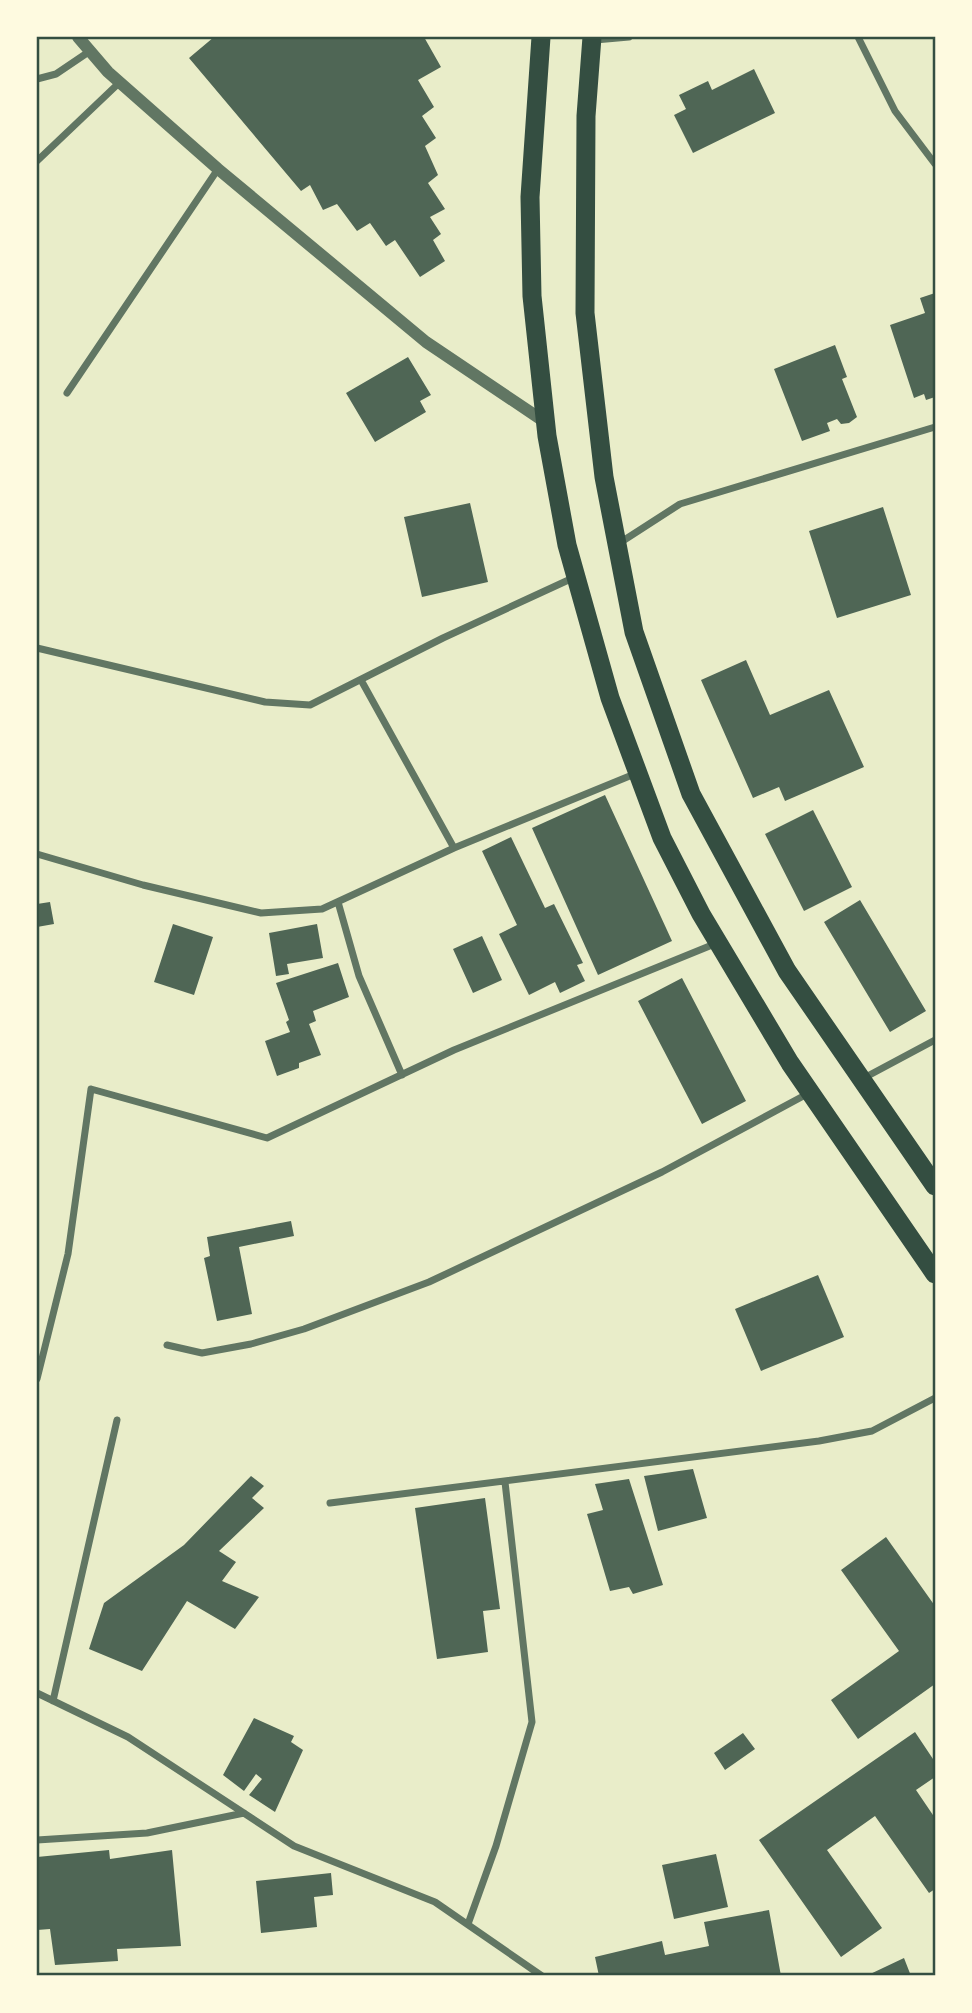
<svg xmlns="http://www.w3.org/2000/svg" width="972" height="2013" viewBox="0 0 972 2013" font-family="'IBM Plex Sans',sans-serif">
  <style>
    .building { fill: #4f6655 }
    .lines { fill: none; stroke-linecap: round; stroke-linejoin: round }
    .minor { stroke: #617663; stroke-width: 7 }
    .tertiary { stroke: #617663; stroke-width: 12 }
    .trunk { stroke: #344e41; stroke-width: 19 }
    .neatline { fill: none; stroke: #344e41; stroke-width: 2.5 }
  </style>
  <rect width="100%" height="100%" fill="#e9edc9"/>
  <path class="building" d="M 214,37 L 424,37 L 441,67 L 418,80 L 434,107 L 422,116 L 436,138 L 425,146 L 438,175 L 428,183 L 445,209 L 430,217 L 441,234 L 433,240 L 445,261 L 420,277 L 395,240 L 386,246 L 370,223 L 357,231 L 337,204 L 323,210 L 310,185 L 301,191 L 189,58 Z
    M 754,69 L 775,113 L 693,153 L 674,115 L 686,109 L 679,95 L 708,81 L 712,90 Z
    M 935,293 L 935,397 L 926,400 L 924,394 L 914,398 L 890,325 L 925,313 L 920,298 Z
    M 835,345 L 847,377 L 842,379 L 857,417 L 849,423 L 841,424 L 837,419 L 827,423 L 830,431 L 802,441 L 774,369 Z
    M 408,357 L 431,395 L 420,401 L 426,412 L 375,442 L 346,393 Z
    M 470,503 L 488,582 L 422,597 L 404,517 Z
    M 883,507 L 911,595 L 837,618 L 809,531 Z
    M 746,660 L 770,715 L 829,690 L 864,767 L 785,801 L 779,787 L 753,798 L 701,680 Z
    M 605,795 L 672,941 L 598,975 L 532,828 Z
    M 813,810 L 852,887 L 804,911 L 765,834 Z
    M 511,837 L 545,908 L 554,904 L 583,963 L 577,965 L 585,981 L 560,993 L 555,982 L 529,995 L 499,934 L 517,925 L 482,851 Z
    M 860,900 L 926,1011 L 890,1032 L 824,922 Z
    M 50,902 L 54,924 L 37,927 L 37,904 Z
    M 173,924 L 213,937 L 194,995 L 154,982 Z
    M 317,924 L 323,958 L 287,964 L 289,974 L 276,976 L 269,933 Z
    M 482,936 L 502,980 L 473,993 L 453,949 Z
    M 338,963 L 349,997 L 313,1011 L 316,1021 L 309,1024 L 321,1055 L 299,1063 L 299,1068 L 277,1076 L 265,1041 L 290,1032 L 286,1022 L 289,1020 L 276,983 Z
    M 682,978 L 746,1101 L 702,1124 L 638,1001 Z
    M 291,1221 L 294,1236 L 239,1247 L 252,1314 L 217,1321 L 204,1258 L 210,1256 L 207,1237 Z
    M 818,1275 L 844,1337 L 761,1371 L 735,1309 Z
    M 693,1469 L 707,1518 L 658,1531 L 644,1476 Z
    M 251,1476 L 264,1486 L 252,1498 L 264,1508 L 219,1551 L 236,1562 L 222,1581 L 259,1597 L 235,1629 L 187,1601 L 142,1671 L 89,1649 L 104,1603 L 184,1545 Z
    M 629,1479 L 663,1585 L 633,1594 L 629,1587 L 610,1591 L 587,1514 L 603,1510 L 595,1484 Z
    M 485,1498 L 500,1609 L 483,1611 L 488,1652 L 437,1659 L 415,1508 Z
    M 886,1537 L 935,1606 L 935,1684 L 858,1739 L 831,1700 L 899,1651 L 841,1570 Z
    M 254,1718 L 294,1736 L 291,1742 L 303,1750 L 275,1812 L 249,1795 L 262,1779 L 256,1774 L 244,1791 L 223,1775 Z
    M 915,1732 L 935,1762 L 935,1777 L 916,1790 L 935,1818 L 935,1889 L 929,1893 L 875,1816 L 827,1850 L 882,1928 L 841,1957 L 759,1840 Z
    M 743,1733 L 755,1749 L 725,1770 L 714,1753 Z
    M 109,1850 L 110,1859 L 172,1850 L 181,1946 L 117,1949 L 118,1961 L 55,1965 L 50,1929 L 37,1930 L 37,1857 Z
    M 716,1854 L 728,1907 L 674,1919 L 662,1865 Z
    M 331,1873 L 333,1895 L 314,1897 L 317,1927 L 261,1933 L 256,1881 Z
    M 769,1910 L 781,1976 L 599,1976 L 595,1957 L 662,1941 L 665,1955 L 709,1946 L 704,1922 Z
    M 904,1958 L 911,1976 L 866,1976 Z"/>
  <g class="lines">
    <path class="minor" d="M 858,37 L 895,111 L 935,164
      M 595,40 L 629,37
      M 37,79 L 56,74 L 90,51
      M 37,161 L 120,82
      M 67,393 L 218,169
      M 618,544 L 680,504 L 935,427
      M 37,648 L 265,702 L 310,705 L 443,638 L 575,577
      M 361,680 L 454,848
      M 37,854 L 143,885 L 261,913 L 322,909 L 454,848 L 637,773
      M 338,902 L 359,976 L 402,1075
      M 862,1079 L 935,1040
      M 167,1345 L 202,1353 L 251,1344 L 304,1329 L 429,1282 L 662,1172 L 809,1093
      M 37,1379 L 68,1254 L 91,1089 L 267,1138 L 454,1050 L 717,943
      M 330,1503 L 819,1441 L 872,1431 L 935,1398
      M 37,1693 L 128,1737 L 294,1846 L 435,1902 L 542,1976
      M 53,1701 L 117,1420
      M 37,1840 L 147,1833 L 244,1813
      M 468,1924 L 496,1846 L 532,1722 L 505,1482"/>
    <path class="tertiary" d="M 78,37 L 108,72 L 218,169 L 426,342 L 545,422"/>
    <path class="trunk" d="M 541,37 L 530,197 L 532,296 L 547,436 L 567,545 L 610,698 L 662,838 L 701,914 L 790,1063 L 935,1274
      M 592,37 L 586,116 L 585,313 L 604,477 L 634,632 L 691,794 L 787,971 L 935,1186"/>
  </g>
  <rect width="972" height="2013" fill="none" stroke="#fefae0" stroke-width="77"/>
  <rect x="38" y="38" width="896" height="1936" class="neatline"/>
</svg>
